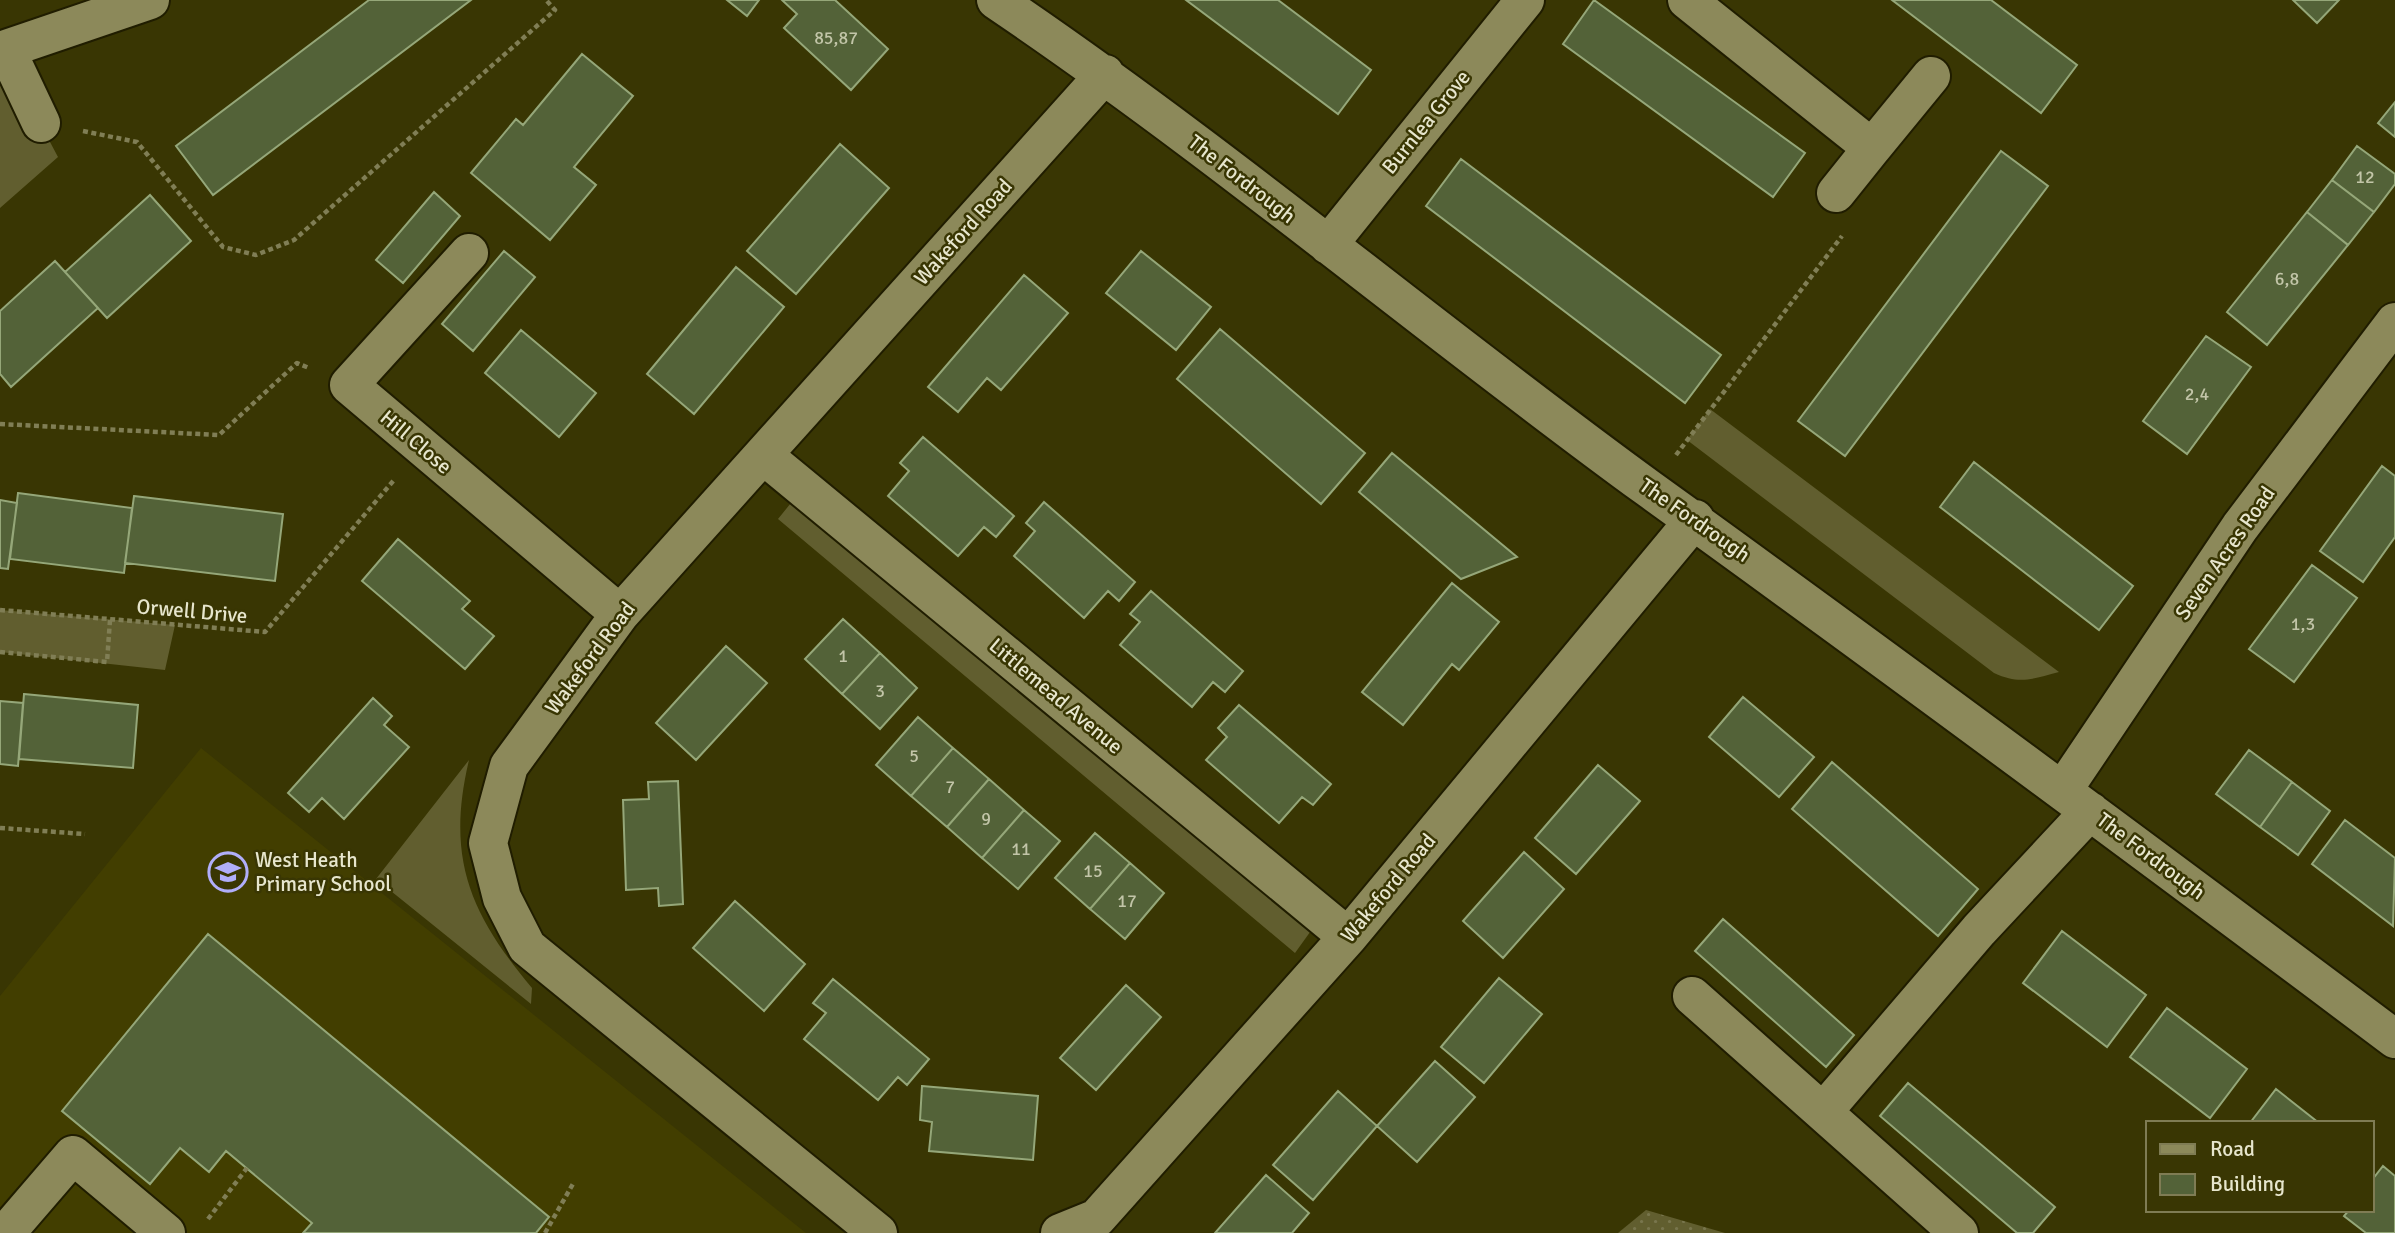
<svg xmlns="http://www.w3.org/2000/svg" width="2395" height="1233" viewBox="0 0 2395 1233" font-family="Signika,sans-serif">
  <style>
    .built { fill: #423e00 }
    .grass { fill: #615e2f }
    .garden { fill: url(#garden-dots) }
    .building { fill: #536238; stroke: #95a779; stroke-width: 2 }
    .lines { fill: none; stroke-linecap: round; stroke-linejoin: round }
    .minor-casing { stroke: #201d00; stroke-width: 42 }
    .path { stroke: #807e55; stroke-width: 4.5; stroke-dasharray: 5 3.5; stroke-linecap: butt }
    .minor { stroke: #8c895a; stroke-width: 38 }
    .labels { text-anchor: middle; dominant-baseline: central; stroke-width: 5; stroke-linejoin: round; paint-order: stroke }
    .number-label { font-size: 18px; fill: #c2c5a8 }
    .street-label { font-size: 21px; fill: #e7e6cd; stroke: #393603 }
    .poi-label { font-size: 21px; fill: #e7e6cd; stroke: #393603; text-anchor: start }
  </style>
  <defs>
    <pattern id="garden-dots" width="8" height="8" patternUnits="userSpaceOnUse" patternTransform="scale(1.75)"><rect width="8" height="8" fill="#615e2f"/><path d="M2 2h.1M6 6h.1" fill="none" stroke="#78754c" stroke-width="1.8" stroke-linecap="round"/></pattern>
  </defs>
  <rect width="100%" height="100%" fill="#393603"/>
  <path class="built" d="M 201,748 L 806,1233 L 0,1233 L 0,996 Z"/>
  <path class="grass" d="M 0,48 L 58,157 L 0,208 Z
    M 1710,409 L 2059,672 C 2032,679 2020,685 1994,673 L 1687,440 Z
    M 799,493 L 1318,921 L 1295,953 L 778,519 Z
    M 0,610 L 175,625 L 165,670 L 0,652 Z
    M 469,760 C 446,857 469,913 532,988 L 531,1004 L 376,879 Z"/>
  <path class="garden" d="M 1646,1210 L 1725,1233 L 1618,1233 Z"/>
  <path class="building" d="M 369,0 L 471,0 L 213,195 L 176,146 Z
    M 727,0 L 759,0 L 747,16 Z
    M 782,0 L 835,0 L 888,49 L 851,90 L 784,28 L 797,14 Z
    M 1186,0 L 1278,0 L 1371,70 L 1338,114 Z
    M 1594,0 L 1805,153 L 1773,197 L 1563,44 Z
    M 1892,0 L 1991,0 L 2077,65 L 2041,113 Z
    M 2293,0 L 2339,0 L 2317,23 Z
    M 582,54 L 633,96 L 574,167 L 596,185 L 550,240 L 471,173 L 516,119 L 523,125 Z
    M 2395,102 L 2395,137 L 2378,123 Z
    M 840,144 L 889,188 L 796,294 L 747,251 Z
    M 2357,146 L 2395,174 L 2395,184 L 2374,212 L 2332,180 Z
    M 2001,151 L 2048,186 L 1845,456 L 1798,421 Z
    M 1461,159 L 1721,355 L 1685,403 L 1426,206 Z
    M 2332,180 L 2374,212 L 2348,245 L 2307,212 Z
    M 434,192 L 460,216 L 403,283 L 376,260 Z
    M 150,195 L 191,241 L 107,318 L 65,272 Z
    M 2307,212 L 2348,245 L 2267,345 L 2227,312 Z
    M 504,251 L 535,277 L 473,351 L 442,324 Z
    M 1141,251 L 1211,307 L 1176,350 L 1106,293 Z
    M 55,261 L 98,308 L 11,387 L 0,374 L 0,311 Z
    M 736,267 L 784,307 L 694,414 L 647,374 Z
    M 1024,275 L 1068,313 L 1001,390 L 987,378 L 958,412 L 928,387 Z
    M 1220,329 L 1365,453 L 1321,504 L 1177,379 Z
    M 521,330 L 596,393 L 559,437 L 485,373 Z
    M 2206,336 L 2251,367 L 2187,454 L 2143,421 Z
    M 923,437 L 1014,516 L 996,537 L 984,527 L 958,556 L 888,496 L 909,471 L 900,463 Z
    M 1392,453 L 1517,557 L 1461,579 L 1359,492 Z
    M 1974,462 L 2133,586 L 2099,630 L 1940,507 Z
    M 2382,466 L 2395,476 L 2395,537 L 2363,582 L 2320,551 Z
    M 18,493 L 132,508 L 124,573 L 10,559 Z
    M 134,496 L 283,514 L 275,581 L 125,563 Z
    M 0,500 L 17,503 L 8,569 L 0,568 Z
    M 1044,502 L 1135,582 L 1119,601 L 1108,591 L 1084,618 L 1014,556 L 1035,531 L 1026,523 Z
    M 398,539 L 470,601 L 462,609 L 494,636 L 465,669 L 362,581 Z
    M 2312,565 L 2357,598 L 2294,682 L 2249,649 Z
    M 1452,583 L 1499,622 L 1459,670 L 1452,664 L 1403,725 L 1362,692 Z
    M 1151,591 L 1243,671 L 1225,692 L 1213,682 L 1192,707 L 1120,645 L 1140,622 L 1130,614 Z
    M 843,619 L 880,653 L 842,694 L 805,659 Z
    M 726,646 L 767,683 L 696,760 L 656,723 Z
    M 880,653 L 917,688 L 880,729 L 842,694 Z
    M 24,694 L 138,705 L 133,768 L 19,759 Z
    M 1743,697 L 1814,757 L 1779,797 L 1709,737 Z
    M 373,698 L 392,716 L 384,725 L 409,747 L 344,819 L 322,798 L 309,812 L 288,793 Z
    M 0,701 L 23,703 L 18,766 L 0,764 Z
    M 1239,705 L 1331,784 L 1313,805 L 1302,797 L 1279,823 L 1206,760 L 1227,737 L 1218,728 Z
    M 918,717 L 953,748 L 911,796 L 876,765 Z
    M 953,748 L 989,779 L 947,827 L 911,796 Z
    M 2249,750 L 2292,782 L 2260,827 L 2216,794 Z
    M 1832,762 L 1978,889 L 1938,936 L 1792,809 Z
    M 1598,765 L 1640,801 L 1576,874 L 1535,838 Z
    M 989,779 L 1024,810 L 982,858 L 947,827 Z
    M 678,781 L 683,904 L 659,906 L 658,888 L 626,890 L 623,800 L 649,799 L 648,782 Z
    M 2292,782 L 2330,811 L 2298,855 L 2260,827 Z
    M 1024,810 L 1060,841 L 1018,889 L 982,858 Z
    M 2345,820 L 2395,858 L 2393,926 L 2312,864 Z
    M 1095,833 L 1130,863 L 1090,909 L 1055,878 Z
    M 1524,852 L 1564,889 L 1503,958 L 1463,921 Z
    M 1130,863 L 1164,893 L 1125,939 L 1090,909 Z
    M 735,901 L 805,964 L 764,1011 L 693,948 Z
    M 1723,919 L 1854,1035 L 1826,1067 L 1695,951 Z
    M 2062,931 L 2146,995 L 2107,1047 L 2023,983 Z
    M 208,934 L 549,1217 L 536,1233 L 303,1233 L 312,1223 L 226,1151 L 209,1172 L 180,1148 L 150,1184 L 62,1111 Z
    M 1499,978 L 1542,1014 L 1484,1083 L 1441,1047 Z
    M 833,979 L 929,1059 L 907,1085 L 898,1077 L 878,1100 L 804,1039 L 826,1013 L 813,1003 Z
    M 1126,985 L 1161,1017 L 1096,1090 L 1060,1058 Z
    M 2167,1008 L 2247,1069 L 2210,1118 L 2130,1057 Z
    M 1435,1061 L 1475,1097 L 1417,1162 L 1377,1126 Z
    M 1908,1083 L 2055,1207 L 2033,1233 L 2017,1233 L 1880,1116 Z
    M 922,1086 L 1038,1096 L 1033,1160 L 929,1151 L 932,1122 L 920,1120 Z
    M 2276,1089 L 2319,1123 L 2250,1123 Z
    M 1338,1091 L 1377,1126 L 1313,1200 L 1273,1165 Z
    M 2383,1166 L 2395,1176 L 2395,1233 L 2366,1233 L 2344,1216 L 2349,1210 L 2372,1210 L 2372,1180 Z
    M 1266,1175 L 1309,1213 L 1292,1233 L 1215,1233 Z"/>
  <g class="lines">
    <g class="minor-casing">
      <path id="minor" d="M 996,0 C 1221,152 1428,328 1648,488 C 1899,669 2147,853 2395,1039
        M 1687,0 L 1872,148 L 1836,193
        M 41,123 L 6,49 L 150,0
        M 1872,148 L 1931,76
        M 1328,245 L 1525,0
        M 469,253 L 349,385 L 620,614
        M 763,455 L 1348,937
        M 2063,790 L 2240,527 L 2395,322
        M 1692,996 L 1959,1233
        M 1823,1112 L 1979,930 L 2090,811
        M 11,1227 L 73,1155 L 166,1233
        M 878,1233 L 527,947 L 502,898 L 488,843 L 509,766 L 620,614 L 1105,74
        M 1060,1233 L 1097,1218 L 1348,937 L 1695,519"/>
    </g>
    <path class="path" d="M 83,131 L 137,142 L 223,247 L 256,255 L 294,240 L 555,10 L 546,0
      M 0,424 L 219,435 L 297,363 L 309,368
      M 1676,455 L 1842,236
      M 0,610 L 265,632 L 394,480
      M 0,652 L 107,662 L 110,620
      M 0,828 L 85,834
      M 208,1219 L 247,1168
      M 545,1233 L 574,1182"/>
    <use href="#minor" class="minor"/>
  </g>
  <defs>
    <g id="school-ring" transform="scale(2.0125)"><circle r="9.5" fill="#393603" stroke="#b0aefa" stroke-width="1.5"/><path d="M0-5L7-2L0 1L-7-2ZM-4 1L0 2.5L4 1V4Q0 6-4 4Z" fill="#b0aefa"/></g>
  </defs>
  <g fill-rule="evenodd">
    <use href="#school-ring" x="228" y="872"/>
  </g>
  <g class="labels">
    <g class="number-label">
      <text x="836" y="38">85,87</text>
      <text x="2365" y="177">12</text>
      <text x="2287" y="279">6,8</text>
      <text x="2197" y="394">2,4</text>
      <text x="2303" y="624">1,3</text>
      <text x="843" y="656">1</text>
      <text x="880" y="691">3</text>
      <text x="914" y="756">5</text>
      <text x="950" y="787">7</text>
      <text x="986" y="819">9</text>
      <text x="1021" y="849">11</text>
      <text x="1093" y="871">15</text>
      <text x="1127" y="901">17</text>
    </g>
    <g class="street-label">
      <text transform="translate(1426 122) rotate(-51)">Burnlea Grove</text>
      <text transform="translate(1242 179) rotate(38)">The Fordrough</text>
      <text transform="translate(963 232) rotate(-48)">Wakeford Road</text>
      <text transform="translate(416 442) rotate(40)">Hill Close</text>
      <text transform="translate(1695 520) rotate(35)">The Fordrough</text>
      <text transform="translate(2225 553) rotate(-55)">Seven Acres Road</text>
      <text transform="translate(192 611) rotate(5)">Orwell Drive</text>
      <text transform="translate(590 658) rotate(-53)">Wakeford Road</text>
      <text transform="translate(1056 696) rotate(40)">Littlemead Avenue</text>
      <text transform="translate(2151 856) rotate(37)">The Fordrough</text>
      <text transform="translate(1388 888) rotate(-50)">Wakeford Road</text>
    </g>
    <g class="poi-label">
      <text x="255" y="860">West Heath<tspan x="255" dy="24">Primary School</tspan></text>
    </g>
  </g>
  <rect x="2146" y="1121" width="228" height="91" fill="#393603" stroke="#7f7c54" stroke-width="2"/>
  <rect x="2160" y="1144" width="35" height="10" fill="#8c895a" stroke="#7f7c54" stroke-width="2"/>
  <text x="2210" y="1156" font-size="21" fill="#e7e6cd">Road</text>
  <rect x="2160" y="1174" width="35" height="21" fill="#536238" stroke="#7f7c54" stroke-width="2"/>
  <text x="2210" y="1191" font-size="21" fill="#e7e6cd">Building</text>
</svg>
